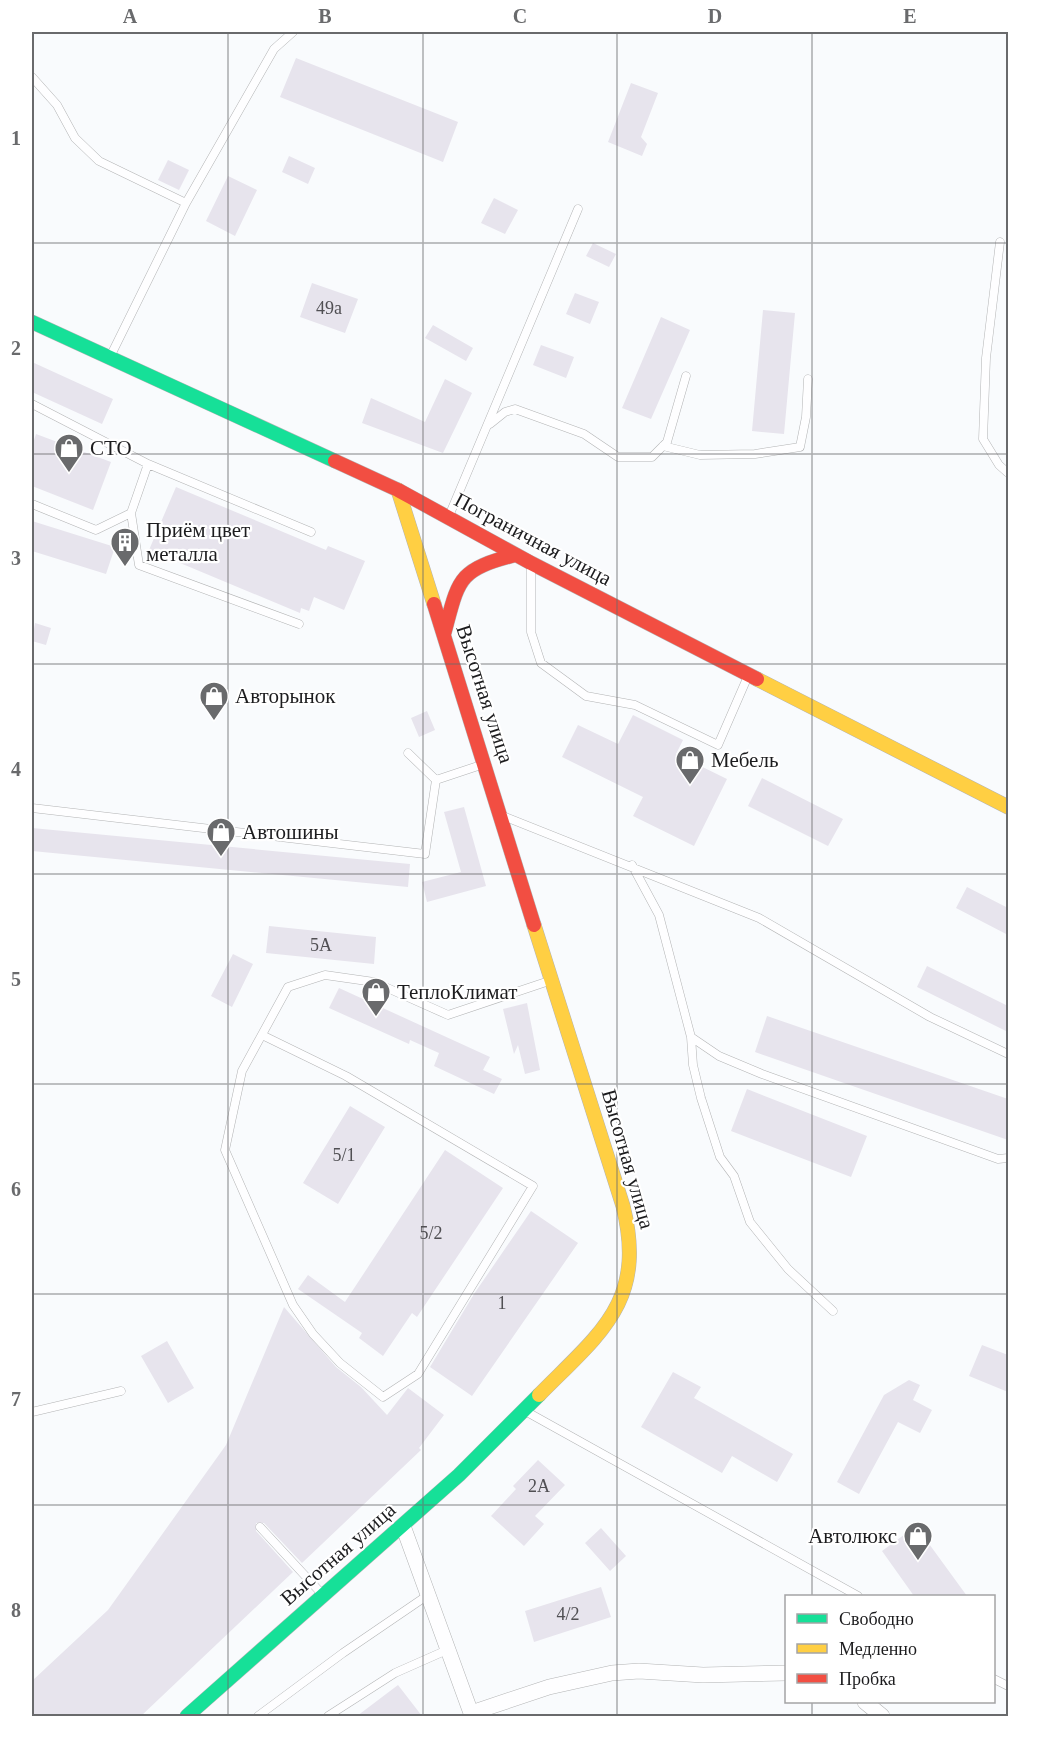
<svg xmlns="http://www.w3.org/2000/svg" width="1040" height="1748" viewBox="0 0 1040 1748" font-family="'Times New Roman',serif">
  <style>
    .building { fill: #e7e4ed }
    .lines { fill: none; stroke-linecap: round; stroke-linejoin: round }
    .lane-casing { stroke: #b3b4b5; stroke-width: 9 }
    .street-casing { stroke: #b3b4b5; stroke-width: 16 }
    .fast-casing { stroke: #b3b4b5; stroke-width: 15 }
    .slow-casing { stroke: #b3b4b5; stroke-width: 15 }
    .jam-casing { stroke: #b3b4b5; stroke-width: 15 }
    .lane { stroke: #fefeff; stroke-width: 8 }
    .street { stroke: #fefeff; stroke-width: 15 }
    .fast { stroke: #16e098; stroke-width: 14 }
    .slow { stroke: #ffcf43; stroke-width: 14 }
    .jam { stroke: #f24e42; stroke-width: 14 }
    .grid { fill: none; stroke: #696a6c; stroke-width: 1.5; stroke-opacity: 0.55 }
    .labels { text-anchor: middle; dominant-baseline: central; stroke-width: 4.5; stroke-linejoin: round; paint-order: stroke }
    .number-label { font-size: 18px; fill: #504f53 }
    .poi-label { font-size: 21px; fill: #1c1c1e; stroke: #fff; text-anchor: start }
    .street-label { font-size: 21px; fill: #1c1c1e; stroke: #fff }
    .neatline { fill: none; stroke: #696a6c; stroke-width: 2 }
    .grid-label { font-size: 20px; text-anchor: middle; font-weight: bold; fill: #696a6c }
  </style>
  <rect width="100%" height="100%" fill="#f9fbfd"/>
  <path class="building" d="M 296,58 L 458,122 L 443,162 L 280,97 Z
    M 631,83 L 658,93 L 641,137 L 647,144 L 642,156 L 608,142 Z
    M 289,156 L 315,168 L 308,184 L 282,172 Z
    M 168,160 L 189,170 L 179,190 L 158,180 Z
    M 228,176 L 257,190 L 235,236 L 206,221 Z
    M 494,198 L 518,210 L 505,234 L 481,223 Z
    M 593,243 L 616,254 L 609,267 L 586,256 Z
    M 312,283 L 358,299 L 345,333 L 300,317 Z
    M 575,293 L 599,302 L 590,324 L 566,314 Z
    M 763,310 L 795,313 L 784,434 L 752,431 Z
    M 661,317 L 690,330 L 651,419 L 622,408 Z
    M 433,325 L 473,348 L 466,361 L 425,338 Z
    M 541,345 L 574,357 L 566,378 L 533,365 Z
    M 32,362 L 113,399 L 102,424 L 32,392 Z
    M 445,379 L 472,393 L 443,453 L 362,423 L 371,398 L 425,422 Z
    M 36,434 L 111,462 L 93,510 L 32,486 L 32,446 Z
    M 176,487 L 326,550 L 328,546 L 365,561 L 344,610 L 314,597 L 309,611 L 301,608 L 300,613 L 149,550 Z
    M 32,521 L 115,547 L 106,574 L 32,551 Z
    M 35,623 L 51,628 L 46,645 L 32,641 Z
    M 427,711 L 435,730 L 419,737 L 411,718 Z
    M 633,715 L 683,740 L 676,754 L 727,779 L 694,846 L 633,816 L 643,797 L 562,757 L 578,725 L 618,744 Z
    M 762,778 L 843,819 L 828,846 L 748,806 Z
    M 464,807 L 486,886 L 427,902 L 422,882 L 461,872 L 444,812 Z
    M 32,828 L 410,864 L 408,887 L 32,851 Z
    M 967,887 L 1008,908 L 1008,935 L 956,908 Z
    M 269,926 L 376,937 L 374,964 L 266,953 Z
    M 233,954 L 253,964 L 232,1007 L 211,996 Z
    M 927,966 L 1008,1006 L 1008,1032 L 917,987 Z
    M 339,988 L 490,1057 L 483,1070 L 502,1079 L 494,1094 L 434,1066 L 439,1053 L 410,1040 L 409,1044 L 329,1008 Z
    M 527,1003 L 540,1070 L 525,1074 L 518,1045 L 514,1054 L 503,1009 Z
    M 767,1016 L 1008,1099 L 1008,1140 L 755,1052 Z
    M 747,1089 L 867,1136 L 851,1177 L 731,1131 Z
    M 350,1106 L 385,1127 L 338,1204 L 303,1183 Z
    M 445,1150 L 503,1188 L 417,1317 L 412,1313 L 383,1356 L 359,1338 L 362,1333 L 298,1289 L 308,1275 L 345,1302 Z
    M 531,1211 L 578,1243 L 472,1396 L 430,1367 L 474,1294 Z
    M 284,1307 L 336,1367 L 361,1387 L 387,1415 L 408,1388 L 444,1415 L 419,1448 L 421,1450 L 302,1563 L 264,1523 L 256,1523 L 256,1531 L 293,1572 L 141,1716 L 32,1716 L 32,1681 L 108,1610 L 226,1445 Z
    M 167,1341 L 194,1388 L 168,1403 L 141,1356 Z
    M 982,1345 L 1008,1355 L 1008,1392 L 969,1376 Z
    M 673,1372 L 701,1387 L 694,1398 L 793,1454 L 777,1482 L 732,1456 L 722,1473 L 641,1427 Z
    M 909,1380 L 920,1385 L 913,1400 L 932,1410 L 920,1433 L 898,1422 L 859,1494 L 837,1482 L 884,1395 Z
    M 538,1460 L 565,1485 L 535,1516 L 544,1524 L 524,1546 L 491,1516 L 516,1489 L 513,1486 Z
    M 916,1526 L 967,1596 L 914,1596 L 882,1551 Z
    M 601,1528 L 626,1556 L 610,1571 L 585,1543 Z
    M 601,1587 L 611,1617 L 534,1642 L 525,1611 Z
    M 398,1685 L 422,1716 L 357,1716 Z"/>
  <g class="lines">
    <g class="lane-casing">
      <path id="lane" d="M 32,77 L 57,105 L 75,138 L 99,161 L 186,203
        M 1000,242 L 986,358 L 983,439 L 999,465 L 1008,473
        M 111,355 L 186,203 L 274,49 L 293,32
        M 32,404 L 148,464
        M 490,424 L 505,412 L 515,409 L 584,434 L 618,457 L 652,457 L 667,442 L 686,376
        M 663,446 L 700,455 L 755,454 L 800,447 L 806,417 L 808,379
        M 32,504 L 96,530 L 131,513 L 148,464 L 311,532
        M 131,513 L 139,565 L 299,624
        M 449,516 L 578,209
        M 531,565 L 531,632 L 541,663 L 586,696 L 635,705 L 718,745 L 748,676
        M 408,753 L 436,780
        M 32,808 L 425,854 L 436,780 L 481,765
        M 503,816 L 759,918 L 930,1017 L 1008,1054
        M 632,865 L 659,915 L 691,1037 L 693,1065 L 701,1098 L 720,1157 L 734,1176 L 750,1222 L 788,1269 L 833,1311
        M 262,1035 L 346,1076 L 533,1186 L 418,1374 L 383,1397 L 340,1363 L 313,1334 L 293,1305 L 225,1150 L 242,1071 L 288,987 L 325,975 L 374,982 L 448,1015 L 552,980
        M 691,1037 L 719,1056 L 762,1074 L 998,1159 L 1008,1158
        M 32,1412 L 121,1391
        M 527,1412 L 858,1596
        M 260,1527 L 322,1594
        M 994,1679 L 1008,1686
        M 258,1716 L 343,1653 L 428,1595
        M 328,1716 L 395,1673 L 447,1650"/>
    </g>
    <g class="street-casing">
      <path id="street" d="M 403,1526 L 471,1713 L 549,1687 L 612,1673 L 639,1671 L 703,1675 L 786,1673
        M 865,1702 L 882,1716"/>
    </g>
    <g class="fast-casing">
      <path id="fast" d="M 32,322 L 335,461
        M 187,1716 L 459,1475 L 539,1395"/>
    </g>
    <g class="slow-casing">
      <path id="slow" d="M 398,490 L 434,604
        M 757,679 L 1008,807
        M 534,925 L 623,1206 C 647,1302 600,1333 539,1395"/>
    </g>
    <g class="jam-casing">
      <path id="jam" d="M 335,461 L 398,490 L 531,563 L 757,679
        M 434,604 L 534,925
        M 444,634 C 459,579 457,570 515,555"/>
    </g>
    <use href="#lane" class="lane"/>
    <use href="#street" class="street"/>
    <use href="#fast" class="fast"/>
    <use href="#slow" class="slow"/>
    <use href="#jam" class="jam"/>
  </g>
  <path class="grid" d="M 228,32 L 228,1716M 423,32 L 423,1716M 617,32 L 617,1716M 812,32 L 812,1596M 32,243 L 1008,243M 32,454 L 1008,454M 32,664 L 1008,664M 32,874 L 1008,874M 32,1084 L 1008,1084M 32,1294 L 1008,1294M 32,1505 L 1008,1505M 812,1702 L 812,1716"/>
  <defs>
    <g id="shop-pin" transform="scale(1.5)"><path d="M0 17L-7.5 6A9.5 9.5 0 1 1 7.5 6Z" fill="#696a6c" stroke="#fff"/><path d="M-5-2.5h2.3a2.7 3.5 0 0 1 5.4 0H5L5.5 6h-11ZM-1.5-2.5h3a1.5 2.3 0 0 0-3 0Z" fill="#fff"/></g>
    <g id="building-pin" transform="scale(1.5)"><path d="M0 17L-7.5 6A9.5 9.5 0 1 1 7.5 6Z" fill="#696a6c" stroke="#fff"/><path d="M-4-6H4V6H1V3H-1V6H-4ZM-2.5-4.3h1.7v1.8h-1.7ZM.8-4.3h1.7v1.8H.8ZM-2.5-1h1.7V.8h-1.7ZM.8-1h1.7V.8H.8Z" fill="#fff"/></g>
  </defs>
  <g fill-rule="evenodd">
    <use href="#shop-pin" x="69" y="448"/>
    <use href="#building-pin" x="125" y="542"/>
    <use href="#shop-pin" x="214" y="696"/>
    <use href="#shop-pin" x="690" y="760"/>
    <use href="#shop-pin" x="221" y="832"/>
    <use href="#shop-pin" x="376" y="992"/>
    <use href="#shop-pin" x="918" y="1536"/>
  </g>
  <g class="labels">
    <g class="number-label">
      <text x="329" y="308">49а</text>
      <text x="321" y="945">5А</text>
      <text x="344" y="1155">5/1</text>
      <text x="431" y="1233">5/2</text>
      <text x="502" y="1303">1</text>
      <text x="539" y="1486">2А</text>
      <text x="568" y="1614">4/2</text>
    </g>
    <g class="poi-label">
      <text x="90" y="448">СТО</text>
      <text x="146" y="530">Приём цвет<tspan x="146" dy="24">металла</tspan></text>
      <text x="235" y="696">Авторынок</text>
      <text x="711" y="760">Мебель</text>
      <text x="242" y="832">Автошины</text>
      <text x="397" y="992">ТеплоКлимат</text>
      <text x="897" y="1536" text-anchor="end">Автолюкс</text>
    </g>
    <g class="street-label">
      <text transform="translate(533 539) rotate(28)">Пограничная улица</text>
      <text transform="translate(485 694) rotate(72)">Высотная улица</text>
      <text transform="translate(628 1159) rotate(74)">Высотная улица</text>
      <text transform="translate(338 1554) rotate(-41)">Высотная улица</text>
    </g>
  </g>
  <rect width="1040" height="1748" fill="none" stroke="#ffffff" stroke-width="66"/>
  <rect x="785" y="1595" width="210" height="108" fill="#ffffff" stroke="#a4a4a5" stroke-width="1.5"/>
  <rect x="797" y="1614" width="30" height="9" fill="#16e098" stroke="#a4a4a5" stroke-width="1.5"/>
  <text x="839" y="1625" font-size="18" fill="#1c1c1e">Свободно</text>
  <rect x="797" y="1644" width="30" height="9" fill="#ffcf43" stroke="#a4a4a5" stroke-width="1.5"/>
  <text x="839" y="1655" font-size="18" fill="#1c1c1e">Медленно</text>
  <rect x="797" y="1674" width="30" height="9" fill="#f24e42" stroke="#a4a4a5" stroke-width="1.5"/>
  <text x="839" y="1685" font-size="18" fill="#1c1c1e">Пробка</text>
  <rect x="33" y="33" width="974" height="1682" class="neatline"/>
  <g class="grid-label">
    <text x="130" y="23">A</text>
    <text x="325" y="23">B</text>
    <text x="520" y="23">C</text>
    <text x="715" y="23">D</text>
    <text x="910" y="23">E</text>
    <text x="16" y="145">1</text>
    <text x="16" y="355">2</text>
    <text x="16" y="565">3</text>
    <text x="16" y="776">4</text>
    <text x="16" y="986">5</text>
    <text x="16" y="1196">6</text>
    <text x="16" y="1406">7</text>
    <text x="16" y="1617">8</text>
  </g>
</svg>
